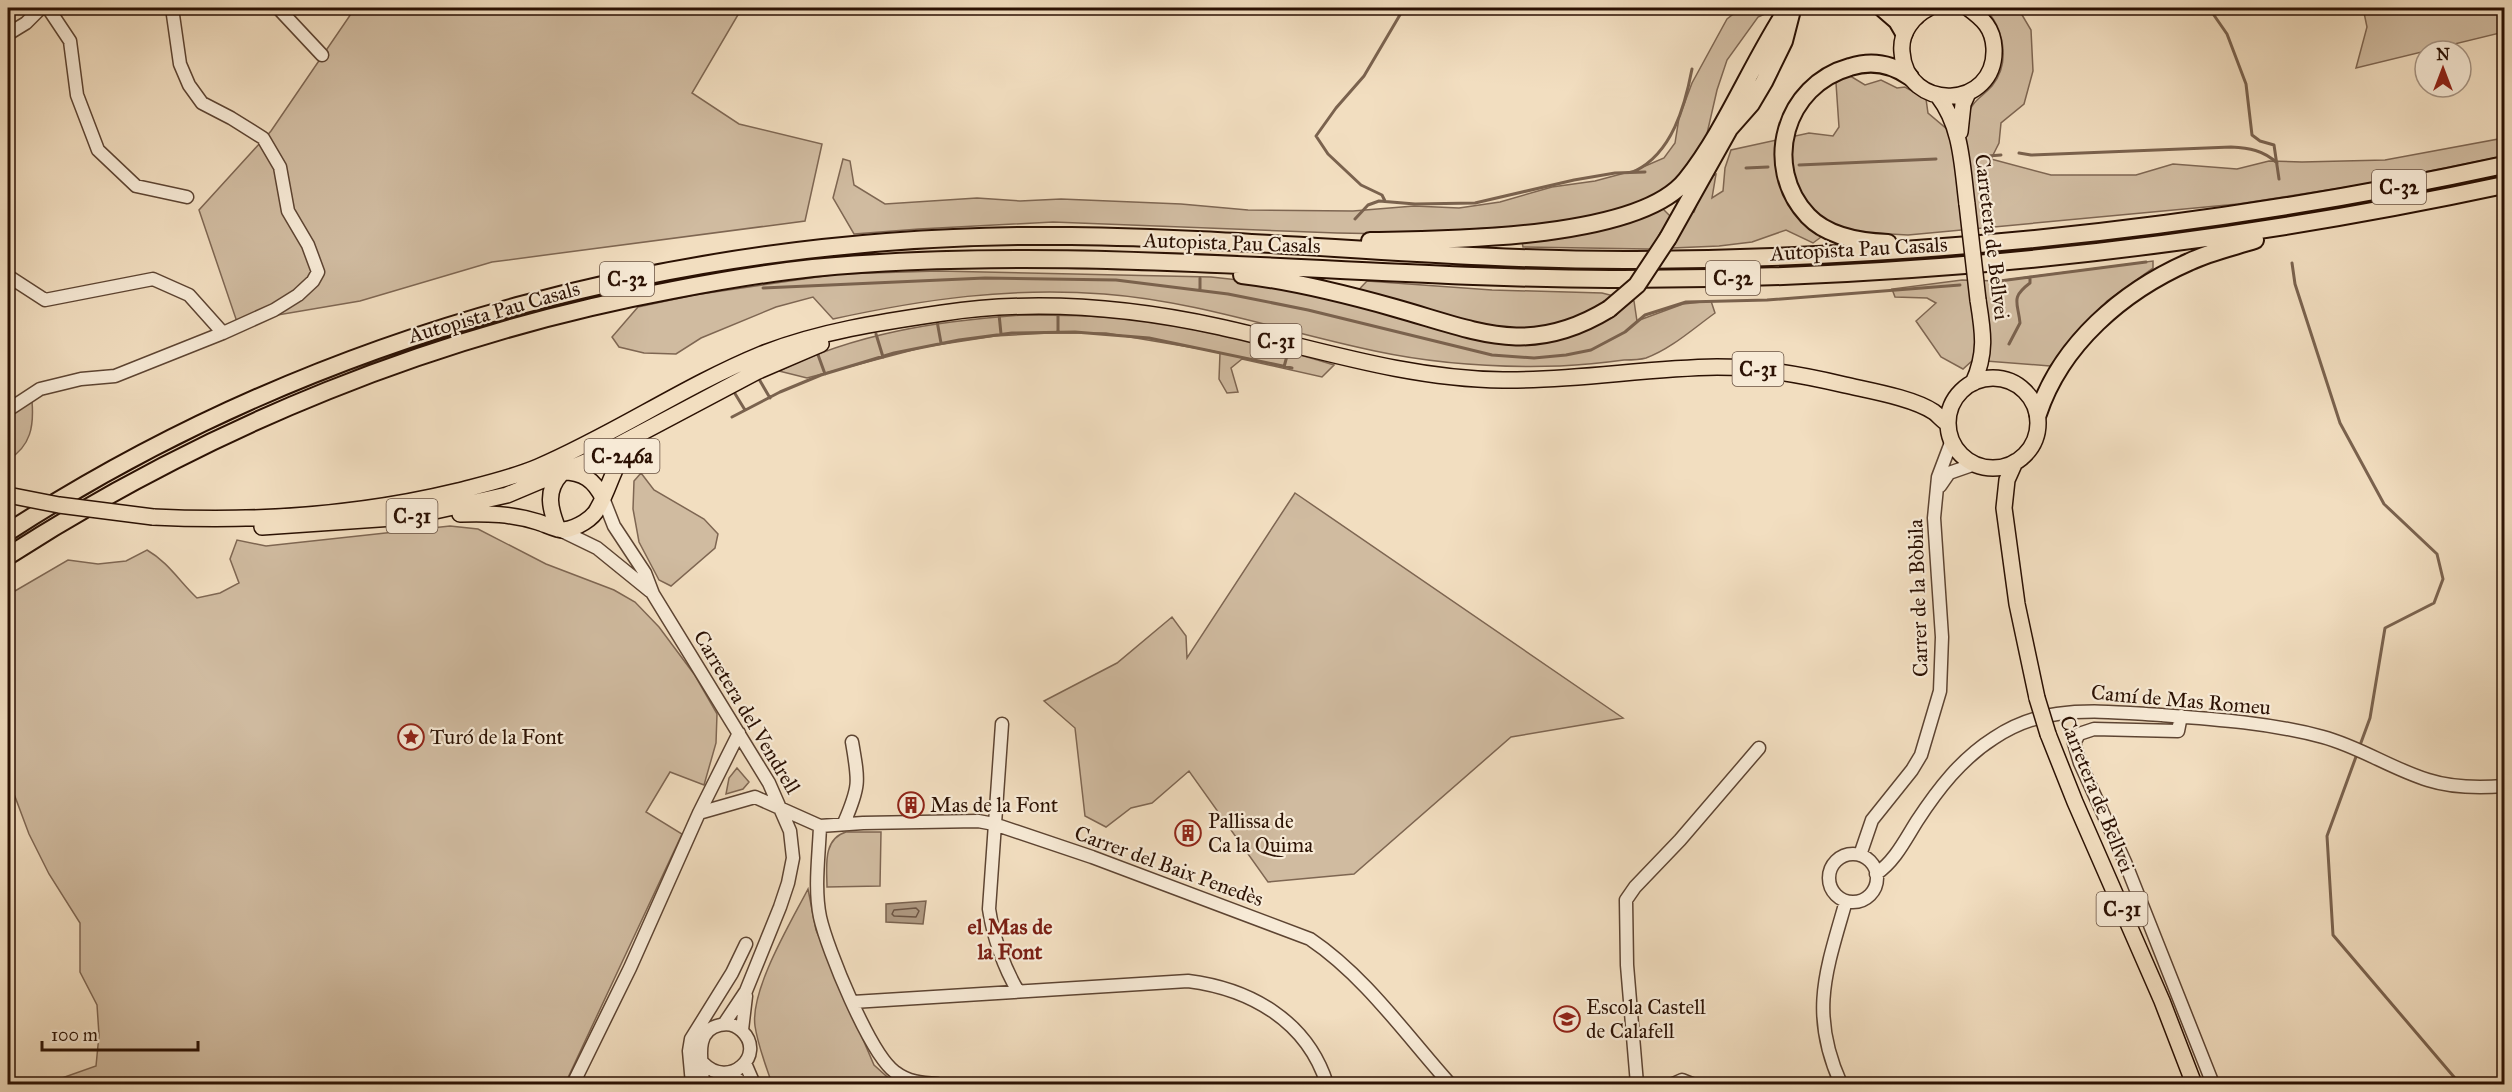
<svg xmlns="http://www.w3.org/2000/svg" width="2512" height="1092" viewBox="0 0 2512 1092" font-family="'IM FELL Great Primer',serif">
  <style>
    .green { fill: #d0bba0; stroke: #7e6652; stroke-width: 1.5 }
    .water { fill: #ae9880; stroke: #7a624e; stroke-width: 1.5 }
    .lines { fill: none; stroke-linecap: round; stroke-linejoin: round }
    .shore { stroke: #6c5442; stroke-width: 1.5 }
    .stream { stroke: #7a624e; stroke-width: 3 }
    .minor-casing { stroke: #5d4432; stroke-width: 15 }
    .major-casing { stroke: #2b1103; stroke-width: 18 }
    .highway-casing { stroke: #2b1103; stroke-width: 20 }
    .minor { stroke: #f7ead6; stroke-width: 12 }
    .major { stroke: #f2dec0; stroke-width: 15 }
    .highway { stroke: #f2dec0; stroke-width: 16 }
    .major-bridge-casing { stroke: #2b1103; stroke-width: 18; stroke-linecap: butt }
    .highway-bridge-casing { stroke: #2b1103; stroke-width: 20; stroke-linecap: butt }
    .major-bridge { stroke: #f2dec0; stroke-width: 15 }
    .highway-bridge { stroke: #f2dec0; stroke-width: 16 }
    .labels { text-anchor: middle; dominant-baseline: central; stroke-width: 4.5; stroke-linejoin: round; paint-order: stroke }
    .shield { fill: #f7ead6; stroke: #685242; stroke-width: 1.5 }
    .shield-label { font-size: 20px; font-weight: bold; fill: #2b1103 }
    .street-label { font-size: 21px; fill: #2b1103; stroke: #f7ead6 }
    .poi-label { font-size: 21px; fill: #2b1103; stroke: #f7ead6; text-anchor: start }
    .neighbourhood-label { font-size: 22px; font-weight: bold; fill: #7a1f14; stroke: #f7ead6 }
  </style>
  <rect width="100%" height="100%" fill="#f2dec0"/>
  <filter id="stains"><feTurbulence type="fractalNoise" baseFrequency=".00333" numOctaves="4"/><feColorMatrix values="0 0 0 0 .2 0 0 0 0 .09 0 0 0 0 .02 0 0 0 .5 -.17"/></filter>
  <radialGradient id="worn" r=".72"><stop offset=".6" stop-color="#630" stop-opacity="0"/><stop offset="1" stop-color="#630" stop-opacity=".3"/></radialGradient>
  <path class="green" d="M 355,8 L 742,8 L 692,93 L 739,124 L 822,144 L 805,221 L 492,262 L 360,301 L 237,322 L 199,210 L 271,131 Z
    M 1741,8 L 1778,8 L 1758,17 L 1727,60 L 1717,90 L 1706,138 L 1662,208 L 1671,217 L 1694,212 L 1707,177 L 1716,174 L 1712,198 L 1723,191 L 1725,168 L 1731,150 L 1809,133 L 1833,136 L 1839,127 L 1836,83 L 1847,74 L 1865,85 L 1881,80 L 1897,88 L 1905,87 L 1926,99 L 1928,113 L 1947,129 L 1966,119 C 1973,99 1979,100 1992,86 C 2011,63 2004,27 1984,8 L 2018,8 L 2031,30 L 2033,71 L 2024,104 L 2001,123 L 1999,143 L 1991,159 L 2051,175 L 2136,175 L 2173,164 L 2237,169 L 2269,161 L 2302,162 L 2385,160 L 2504,138 L 2504,156 L 2366,184 L 2238,204 L 1908,235 L 1853,232 L 1836,226 L 1813,243 L 1786,230 L 1752,242 L 1719,246 L 1648,249 L 1523,247 L 1519,226 L 1394,234 L 1337,233 L 1053,222 L 919,229 L 854,234 L 833,198 L 843,159 L 850,161 L 854,185 L 885,204 L 977,198 L 1020,201 L 1061,199 L 1181,204 L 1248,210 L 1353,211 L 1414,206 L 1459,208 L 1500,202 L 1552,187 L 1595,181 L 1636,170 L 1664,158 L 1675,143 L 1679,118 L 1692,83 L 1727,19 Z
    M 2363,8 L 2504,8 L 2504,32 L 2356,68 L 2367,27 Z
    M 2153,261 L 2153,268 L 2107,301 L 2050,366 L 1973,360 L 1963,369 L 1941,357 L 1916,321 L 1936,303 L 1927,298 L 1895,297 L 1892,289 L 1962,280 L 1998,281 Z
    M 938,271 L 1211,277 L 1248,281 L 1348,301 L 1367,281 L 1492,290 L 1602,293 L 1634,301 L 1637,321 L 1683,304 L 1711,301 L 1715,313 C 1694,328 1671,349 1646,358 C 1639,360 1631,360 1624,360 C 1602,363 1581,365 1560,366 C 1497,368 1436,364 1375,351 C 1284,332 1197,301 1104,294 C 1009,287 925,299 833,319 L 813,297 L 776,307 L 701,338 L 676,354 L 644,353 L 619,347 L 612,337 L 638,307 L 694,295 L 838,274 Z
    M 1022,315 C 1054,315 1087,315 1119,318 C 1192,325 1264,344 1334,365 L 1322,377 L 1242,359 L 1231,368 L 1238,392 L 1227,393 L 1219,379 L 1220,353 L 1213,351 L 1106,333 L 1048,333 L 995,336 L 924,347 L 807,378 L 779,371 C 856,333 938,321 1022,315 Z
    M 32,401 C 34,426 31,446 8,460 L 8,417 Z
    M 641,473 L 654,490 L 704,519 L 718,534 L 715,548 L 671,586 L 659,580 L 639,542 L 633,509 L 634,481 Z
    M 1295,493 L 1623,718 L 1511,737 L 1354,874 L 1268,882 L 1189,771 L 1152,803 L 1131,808 L 1106,827 L 1085,816 L 1075,728 L 1044,701 L 1117,663 L 1172,617 L 1186,636 L 1187,658 Z
    M 450,526 L 478,529 L 546,564 L 614,590 L 635,602 L 659,627 L 694,674 L 717,714 L 716,743 L 704,785 L 670,772 L 646,812 L 682,834 L 565,1084 L 45,1084 L 96,1066 L 99,1035 L 97,1005 L 80,972 L 80,923 L 49,874 L 29,834 L 14,794 L 8,793 L 8,595 L 68,560 L 98,564 L 126,561 L 147,550 C 168,562 180,582 197,598 L 220,593 L 239,583 L 230,559 L 237,540 L 266,546 Z
    M 737,768 L 749,782 L 743,789 L 726,794 L 729,778 Z
    M 846,832 L 881,832 L 880,886 L 827,887 C 827,868 822,839 846,832 Z
    M 808,889 L 816,930 L 874,1065 L 893,1082 L 900,1084 L 772,1084 C 766,1066 758,1046 755,1026 C 750,990 791,922 808,889 Z"/>
  <path class="water" d="M 926,901 L 923,924 L 886,922 L 886,904 Z"/>
  <g class="lines">
    <path class="shore" d="M 916,908 L 919,911 L 916,917 L 894,916 L 892,914 L 894,910 Z"/>
    <path class="stream" d="M 2209,8 L 2227,34 L 2246,84 L 2252,135 L 2260,141 L 2274,145 L 2279,179
      M 2019,153 L 2031,155 L 2231,147 C 2249,148 2263,150 2277,163
      M 1988,156 L 2001,155
      M 1799,165 L 1936,159
      M 1746,168 L 1768,167
      M 1635,171 C 1672,153 1685,106 1692,69
      M 1385,201 L 1382,195 L 1361,185 L 1328,154 L 1316,136 L 1336,108 L 1364,76 L 1404,8
      M 1355,219 L 1368,205 L 1379,201 L 1415,204 L 1475,203 L 1574,180 L 1615,173 L 1645,172
      M 2292,263 L 2295,284 L 2340,423 L 2384,504 L 2437,554 L 2443,579 L 2434,603 L 2385,628 L 2370,718 L 2359,748
      M 1992,282 L 2146,262
      M 763,288 L 985,278 L 1116,280 L 1228,294 L 1308,310 L 1492,355 L 1534,358 L 1566,355 L 1591,350 L 1625,332 L 1645,315 L 1686,302 L 1767,300 L 1960,285
      M 1200,289 L 1200,278
      M 999,314 L 1001,334
      M 937,321 L 941,343
      M 1058,332 L 1058,313
      M 876,334 L 883,357
      M 2009,344 L 2020,323 C 2018,302 2010,298 2030,283 L 2030,277
      M 817,352 L 825,374
      M 1284,367 L 1288,352
      M 759,379 L 770,398
      M 734,392 L 745,410
      M 732,417 L 780,392 L 821,375 L 894,353 L 959,340 L 1012,333 L 1075,332 L 1149,338 L 1292,368
      M 2357,754 L 2327,836 L 2333,935 L 2460,1084"/>
    <g class="minor-casing">
      <path id="minor" d="M 48,8 L 70,41 L 77,95 L 98,150 L 136,186 L 187,197
        M 278,8 L 322,55
        M 8,34 L 26,23 L 41,8
        M 8,276 L 45,300 L 153,279 L 189,295 L 223,333
        M 8,410 L 40,389 L 81,379 L 115,376 L 223,333 L 274,310 L 298,295 L 313,281 L 318,272 L 308,245 L 288,211 L 280,167 L 263,138 L 231,118 L 202,103 L 189,85 L 180,64 L 172,8
        M 1940,486 L 1949,473 L 1975,464
        M 603,498 L 614,526 L 645,573 L 653,594 L 769,783 L 790,831 L 793,858 L 788,883 L 780,907 L 746,991 L 724,1024
        M 562,531 L 597,548 L 650,591
        M 2181,716 L 2178,731 L 2094,729 L 2079,734 L 2074,743 L 2080,763 L 2125,862 L 2213,1084
        M 1002,724 L 989,909 C 993,936 1004,968 1018,991
        M 699,813 L 755,797 L 820,826 L 863,823 L 978,821 L 994,824 L 1092,857 L 1310,939 C 1365,976 1406,1035 1450,1084
        M 844,823 C 860,786 859,782 852,742
        M 820,826 C 819,855 814,888 820,917 C 827,949 870,1054 895,1072 C 908,1082 921,1083 938,1084
        M1829 878a24 24 0 1 1 48 0a24 24 0 1 1-48 0Z
        M 1860,855 L 1872,820 L 1912,770 L 1921,755 L 1940,691 L 1942,637 L 1934,518 L 1938,477 L 1952,440
        M 1876,874 C 1895,861 1905,840 1917,821 C 1938,789 1961,759 1994,738 C 2012,726 2035,717 2057,714 C 2092,709 2127,713 2161,715 C 2215,719 2271,723 2323,737 C 2360,747 2392,769 2428,780 C 2453,788 2479,788 2504,786
        M 853,1002 L 1188,981 C 1251,989 1307,1021 1327,1084
        M 742,1030 L 746,996
        M 703,1063 C 729,1090 767,1055 742,1031 C 736,1025 728,1023 720,1025 C 692,1031 703,1064 703,1084
        M 745,1063 L 754,1084
        M 727,1073 L 745,1084
        M 573,1084 L 630,968 L 699,813 L 739,733
        M 692,1084 L 689,1051 L 691,1039 L 732,973 L 746,944
        M 1637,1084 L 1627,965 L 1626,900 L 1635,887 L 1680,840 L 1759,748
        M 1673,1084 L 1682,1080 L 1692,1084
        M 1841,1084 C 1809,1013 1826,971 1846,901"/>
    </g>
    <g class="major-casing">
      <path id="major" d="M 1929,8 C 1913,16 1900,33 1902,52 C 1906,113 1997,110 1994,48 C 1993,28 1983,19 1968,8
        M 1938,96 C 1962,127 1962,166 1967,204
        M 1960,132 L 1963,104 L 1968,93
        M1948 423a45 45 0 1 1 90 0a45 45 0 1 1-90 0Z
        M 1973,383 C 1987,353 1983,331 1978,300
        M 2015,462 L 2007,480 L 2004,508 L 2017,604 L 2037,698
        M 563,472 C 583,472 594,480 603,498
        M 460,514 C 488,513 512,514 538,522 C 545,524 558,531 564,530 C 577,528 593,519 598,508 C 612,484 614,458 637,440
        M 153,517 C 254,522 359,515 458,491 C 485,484 512,478 538,467 C 615,434 684,386 762,354 C 820,331 882,322 943,313 C 1036,299 1129,307 1220,327 C 1314,348 1406,379 1503,380 C 1575,381 1645,368 1717,367 C 1761,367 1803,375 1845,385 C 1871,391 1913,398 1934,412 C 1939,416 1943,421 1948,424
        M 262,527 L 408,517 L 507,495 L 590,460 L 756,372 L 821,344
        M 558,529 C 550,509 545,491 561,474
        M 2048,734 L 2075,802 L 2162,1001 L 2194,1084"/>
    </g>
    <g class="highway-casing">
      <path id="highway" d="M 1882,8 L 1897,21 L 1904,33
        M 1893,8 L 1916,16
        M 1668,238 L 1729,129 L 1751,104 L 1764,82 L 1784,41 L 1792,10
        M 1370,241 C 1444,240 1638,240 1686,180 C 1726,130 1752,62 1788,8
        M 1888,243 C 1861,242 1828,237 1808,216 C 1761,166 1785,85 1850,67 C 1872,60 1892,64 1910,77
        M 1242,275 C 1294,281 1345,294 1395,308 C 1477,331 1529,358 1609,309
        M 2038,414 C 2061,344 2123,291 2189,262 C 2210,252 2233,247 2255,240
        M 8,532 C 323,328 697,232 1071,236 C 1260,238 1447,261 1636,260 C 1928,258 2219,227 2504,165
        M 8,556 C 210,426 436,334 673,290 C 719,281 766,273 813,268 C 1078,243 1345,278 1610,279 C 1911,280 2210,248 2504,185"/>
    </g>
    <use href="#minor" class="minor"/>
    <use href="#major" class="major"/>
    <use href="#highway" class="highway"/>
    <g class="major-bridge-casing">
      <path id="major-bridge" d="M 1967,204 L 1978,300
        M 8,495 L 59,505 L 153,517
        M 2037,698 L 2048,734"/>
    </g>
    <g class="highway-bridge-casing">
      <path id="highway-bridge" d="M 1609,309 L 1637,285 L 1668,238"/>
    </g>
    <use href="#major-bridge" class="major-bridge"/>
    <use href="#highway-bridge" class="highway-bridge"/>
  </g>
  <defs>
    <g id="sight-ring" transform="scale(1.35)"><circle r="9.5" fill="#f7ead6" stroke="#8f2418" stroke-width="1.5"/><path d="M0-6L1.8-2.2L6-1.7L2.9 1.2L3.7 5.4L0 3.3L-3.7 5.4L-2.9 1.2L-6-1.7L-1.8-2.2Z" fill="#8f2418"/></g>
    <g id="building-ring" transform="scale(1.35)"><circle r="9.5" fill="#f7ead6" stroke="#8f2418" stroke-width="1.5"/><path d="M-4-6H4V6H1V3H-1V6H-4ZM-2.5-4.3h1.7v1.8h-1.7ZM.8-4.3h1.7v1.8H.8ZM-2.5-1h1.7V.8h-1.7ZM.8-1h1.7V.8H.8Z" fill="#8f2418"/></g>
    <g id="school-ring" transform="scale(1.35)"><circle r="9.5" fill="#f7ead6" stroke="#8f2418" stroke-width="1.5"/><path d="M0-5L7-2L0 1L-7-2ZM-4 1L0 2.5L4 1V4Q0 6-4 4Z" fill="#8f2418"/></g>
  </defs>
  <g fill-rule="evenodd">
    <use href="#sight-ring" x="411" y="737"/>
    <use href="#building-ring" x="911" y="805"/>
    <use href="#building-ring" x="1188" y="833"/>
    <use href="#school-ring" x="1567" y="1019"/>
  </g>
  <g class="labels">
    <g class="shield">
      <rect x="2372" y="170" width="54" height="34" rx="4.5"/>
      <rect x="1706" y="261" width="54" height="34" rx="4.5"/>
      <rect x="600" y="262" width="54" height="34" rx="4.5"/>
      <rect x="1250.5" y="324" width="51" height="34" rx="4.5"/>
      <rect x="1732.5" y="352" width="51" height="34" rx="4.5"/>
      <rect x="584.5" y="439" width="75" height="34" rx="4.5"/>
      <rect x="386.5" y="499" width="51" height="34" rx="4.5"/>
      <rect x="2096.5" y="892" width="51" height="34" rx="4.5"/>
    </g>
    <g class="shield-label">
      <text x="2399" y="187">C-32</text>
      <text x="1733" y="278">C-32</text>
      <text x="627" y="279">C-32</text>
      <text x="1276" y="341">C-31</text>
      <text x="1758" y="369">C-31</text>
      <text x="622" y="456">C-246a</text>
      <text x="412" y="516">C-31</text>
      <text x="2122" y="909">C-31</text>
    </g>
    <g class="street-label">
      <text transform="translate(1992 237) rotate(83)">Carretera de Bellvei</text>
      <text transform="translate(1232 243) rotate(2)">Autopista Pau Casals</text>
      <text transform="translate(1859 249) rotate(-3)">Autopista Pau Casals</text>
      <text transform="translate(494 312) rotate(-16)">Autopista Pau Casals</text>
      <text transform="translate(1918 598) rotate(-92)">Carrer de la Bòbila</text>
      <text transform="translate(2181 700) rotate(5)">Camí de Mas Romeu</text>
      <text transform="translate(747 712) rotate(59)">Carretera del Vendrell</text>
      <text transform="translate(2097 794) rotate(68)">Carretera de Bellvei</text>
      <text transform="translate(1169 866) rotate(20)">Carrer del Baix Penedès</text>
    </g>
    <g class="poi-label">
      <text x="430" y="737">Turó de la Font</text>
      <text x="930" y="805">Mas de la Font</text>
      <text x="1208" y="821">Pallissa de<tspan x="1208" dy="24">Ca la Quima</tspan></text>
      <text x="1586" y="1007">Escola Castell<tspan x="1586" dy="24">de Calafell</tspan></text>
    </g>
    <g class="neighbourhood-label">
      <text x="1010" y="926">el Mas de<tspan x="1010" dy="25">la Font</tspan></text>
    </g>
  </g>
  <rect width="2512" height="1092" fill="none" stroke="#f2dec0" stroke-width="30"/>
  <rect x="9" y="9" width="2494" height="1074" fill="none" stroke="#2b1103" stroke-width="3"/>
  <rect x="15" y="15" width="2482" height="1062" fill="none" stroke="#2b1103" stroke-width="1.5"/>
  <g transform="translate(2443 69)"><circle r="28" fill="#f7ead6" stroke="#a59382" stroke-width="1.5"/>
  <path d="M0-4.5L10 22L0 15L-10 22Z" fill="#8f2418"/>
  <text y="-9" font-size="16" font-weight="bold" text-anchor="middle" fill="#2b1103">N</text>
  </g>
  <path d="M42 1041v9h156v-9" fill="none" stroke="#2b1103" stroke-width="3"/>
  <text x="51" y="1041" font-size="18" fill="#2b1103" stroke="#f7ead6" stroke-width="4.5" paint-order="stroke">100 m</text>
  <rect width="100%" height="100%" filter="url(#stains)"/>
  <rect width="100%" height="100%" fill="url(#worn)"/>
</svg>
